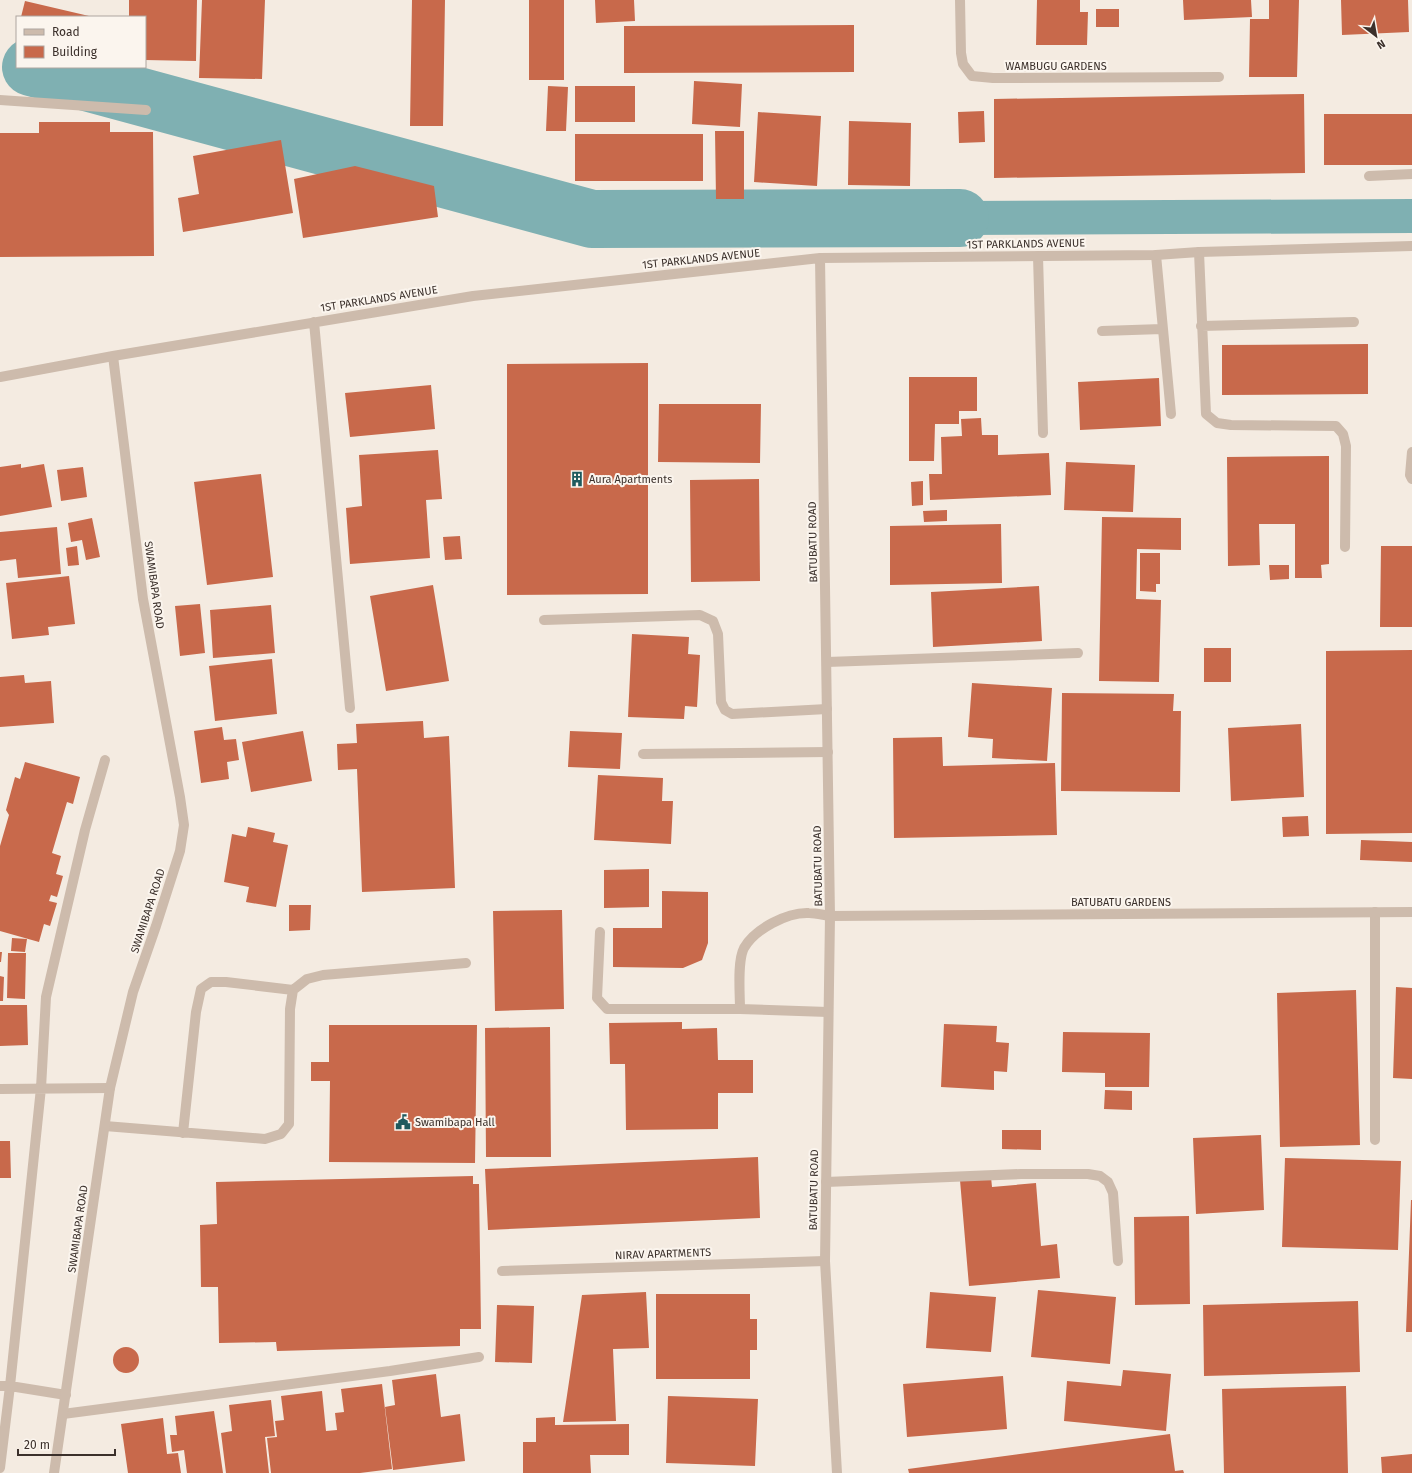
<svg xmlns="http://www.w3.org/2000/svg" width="1412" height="1473" viewBox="0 0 1412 1473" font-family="'Fira Sans',sans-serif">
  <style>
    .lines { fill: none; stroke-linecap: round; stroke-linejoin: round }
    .canal { stroke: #7fb0b2; stroke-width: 34 }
    .river { stroke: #7fb0b2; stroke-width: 58 }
    .building { fill: #c8694b }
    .service { stroke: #cdbbac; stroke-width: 10 }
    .minor { stroke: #cdbbac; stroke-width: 10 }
    .labels { text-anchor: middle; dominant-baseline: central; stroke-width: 4; stroke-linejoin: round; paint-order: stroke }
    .street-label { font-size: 11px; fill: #3b302b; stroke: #fbf5ee }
    .poi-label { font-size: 11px; fill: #3b302b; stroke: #fbf5ee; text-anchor: start }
  </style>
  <rect width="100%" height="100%" fill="#f4ebe1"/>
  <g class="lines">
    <path class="canal" d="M 960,218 L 1412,216"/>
    <path class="river" d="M 31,67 L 592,219 L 960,218"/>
  </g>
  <path class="building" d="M 129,0 L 197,0 L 196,61 L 145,60 L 145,17 L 129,17 Z
    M 202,0 L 265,0 L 262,79 L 199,78 Z
    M 412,0 L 445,0 L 443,126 L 410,126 Z
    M 529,0 L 564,0 L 564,80 L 529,80 Z
    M 595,0 L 634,0 L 635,21 L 596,23 Z
    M 1037,0 L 1080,0 L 1080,12 L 1088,12 L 1087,45 L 1036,45 Z
    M 1183,0 L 1251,0 L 1252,17 L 1184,20 Z
    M 1269,0 L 1299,0 L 1297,77 L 1249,77 L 1250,19 L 1269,19 Z
    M 1341,0 L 1408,0 L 1409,32 L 1342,35 Z
    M 25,1 L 89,16 L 89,17 L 21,17 Z
    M 1096,9 L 1119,9 L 1119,27 L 1096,27 Z
    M 854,25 L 854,72 L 624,73 L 624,26 Z
    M 694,81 L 742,84 L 740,127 L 692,124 Z
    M 548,86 L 568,87 L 566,131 L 546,131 Z
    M 575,86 L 635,86 L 635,122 L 575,122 Z
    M 1304,94 L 1305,173 L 994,178 L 994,99 Z
    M 984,111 L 985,142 L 959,143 L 958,112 Z
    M 758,112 L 821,116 L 817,186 L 754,182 Z
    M 1324,114 L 1412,114 L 1412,165 L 1324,165 Z
    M 849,121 L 911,123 L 910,186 L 848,185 Z
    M 39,122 L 110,122 L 110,132 L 153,132 L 154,256 L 0,257 L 0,133 L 39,133 Z
    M 715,131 L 744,131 L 744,199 L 716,199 Z
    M 575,134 L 703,134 L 703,181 L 575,181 Z
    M 281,140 L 293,213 L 183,232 L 178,198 L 199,194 L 193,156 Z
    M 355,166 L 434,186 L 438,217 L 303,238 L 294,179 Z
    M 1368,344 L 1368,394 L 1222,395 L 1222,345 Z
    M 648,363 L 648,594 L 507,595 L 507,364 Z
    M 909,377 L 977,377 L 977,411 L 959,411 L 959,424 L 935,424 L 934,461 L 909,461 Z
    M 1159,378 L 1161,426 L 1080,430 L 1078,382 Z
    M 431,385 L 435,429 L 350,437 L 345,393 Z
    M 659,404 L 761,404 L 760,463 L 658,462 Z
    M 981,418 L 982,435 L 998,435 L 998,455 L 1049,453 L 1051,495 L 930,500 L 929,474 L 942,474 L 941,437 L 962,436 L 961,419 Z
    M 438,450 L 442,499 L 426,500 L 430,558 L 350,564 L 346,508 L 362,506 L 359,455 Z
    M 1329,456 L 1329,564 L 1321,565 L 1322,578 L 1295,578 L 1295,524 L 1259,524 L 1260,565 L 1228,566 L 1227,457 Z
    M 1066,462 L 1135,465 L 1133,512 L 1064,510 Z
    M 21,464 L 21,468 L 44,464 L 52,507 L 0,516 L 0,467 Z
    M 83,467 L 87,497 L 61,501 L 57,470 Z
    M 261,474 L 273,577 L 207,585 L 194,482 Z
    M 759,479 L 760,581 L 691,582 L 690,480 Z
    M 923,481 L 923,505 L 912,506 L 911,482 Z
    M 947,510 L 947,521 L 924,522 L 923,511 Z
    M 1102,517 L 1181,518 L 1181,550 L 1137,549 L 1136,599 L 1161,600 L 1159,682 L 1099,681 Z
    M 92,518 L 100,557 L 86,560 L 82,540 L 71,542 L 68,523 Z
    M 1001,524 L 1002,583 L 890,585 L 890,526 Z
    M 57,527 L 61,574 L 18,578 L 16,559 L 0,561 L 0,532 Z
    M 460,536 L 462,559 L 445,560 L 443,537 Z
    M 77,546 L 79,565 L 68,566 L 66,548 Z
    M 1381,546 L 1412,546 L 1412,627 L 1380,627 Z
    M 1140,553 L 1160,553 L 1160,584 L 1156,584 L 1156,592 L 1140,591 Z
    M 1269,565 L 1289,565 L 1289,579 L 1270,580 Z
    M 69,576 L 75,624 L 48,627 L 49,635 L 12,639 L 6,583 Z
    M 433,585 L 449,681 L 386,691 L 370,596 Z
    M 1039,586 L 1042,641 L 933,647 L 931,592 Z
    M 200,604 L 205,653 L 180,656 L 175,606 Z
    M 271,605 L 275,653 L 213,658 L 210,610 Z
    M 632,634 L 689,637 L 688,654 L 700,655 L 697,707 L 685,706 L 684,719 L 628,717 Z
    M 1204,648 L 1231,648 L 1231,682 L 1204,682 Z
    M 1412,650 L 1412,833 L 1326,834 L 1326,651 Z
    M 272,659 L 277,714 L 215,721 L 209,666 Z
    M 24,675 L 25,683 L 51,681 L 54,723 L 0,727 L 0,677 Z
    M 972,683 L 1052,688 L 1047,761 L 992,758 L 993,739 L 968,737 Z
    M 1062,693 L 1174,694 L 1173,711 L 1181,711 L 1180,792 L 1061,791 Z
    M 423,721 L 424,738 L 449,736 L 455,888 L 362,892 L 357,769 L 338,770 L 337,744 L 357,743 L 356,724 Z
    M 1301,724 L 1304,797 L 1231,801 L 1228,728 Z
    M 222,727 L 224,740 L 236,739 L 239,760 L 227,762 L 229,779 L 201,783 L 194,731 Z
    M 303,731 L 312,781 L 251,792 L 242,742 Z
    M 570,731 L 622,733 L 620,769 L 568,767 Z
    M 942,737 L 943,766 L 1055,763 L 1057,835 L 894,838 L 893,738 Z
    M 25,762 L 80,777 L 73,804 L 67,802 L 52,853 L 61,856 L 56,874 L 63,876 L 57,897 L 51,895 L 49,901 L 57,903 L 50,926 L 44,924 L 39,942 L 0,931 L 0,846 L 9,815 L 6,810 L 15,777 L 20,779 Z
    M 598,775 L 663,778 L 662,801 L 673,801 L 671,844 L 594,840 Z
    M 1308,816 L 1309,836 L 1283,837 L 1282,817 Z
    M 248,827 L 275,833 L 273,842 L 288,845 L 276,907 L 246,902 L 249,887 L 224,882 L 232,834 L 246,837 Z
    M 1361,840 L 1412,842 L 1412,862 L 1360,860 Z
    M 649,869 L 649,907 L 604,908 L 604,870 Z
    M 662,891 L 708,892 L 708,943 L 702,960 L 683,968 L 613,967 L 613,928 L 662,928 Z
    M 289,905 L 311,905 L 310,930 L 289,931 Z
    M 562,910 L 564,1009 L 495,1011 L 493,911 Z
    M 12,938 L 27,939 L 25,952 L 11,951 Z
    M 0,952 L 2,952 L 1,962 L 0,962 Z
    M 8,953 L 26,953 L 25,999 L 7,998 Z
    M 0,976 L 4,977 L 3,1001 L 0,1001 Z
    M 1396,987 L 1412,988 L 1412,1079 L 1393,1078 Z
    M 1356,990 L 1360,1145 L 1280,1147 L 1277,993 Z
    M 0,1005 L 27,1005 L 28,1045 L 0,1046 Z
    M 682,1022 L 682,1029 L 717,1028 L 718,1060 L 753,1060 L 753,1093 L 718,1093 L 718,1129 L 626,1130 L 625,1064 L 610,1064 L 609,1023 Z
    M 944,1024 L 997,1026 L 996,1042 L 1009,1043 L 1007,1072 L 994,1071 L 994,1090 L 941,1087 Z
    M 329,1025 L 477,1025 L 475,1163 L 329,1162 L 330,1081 L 311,1081 L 311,1062 L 329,1062 Z
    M 550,1027 L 551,1157 L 486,1157 L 485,1028 Z
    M 1063,1032 L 1150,1033 L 1149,1087 L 1105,1087 L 1105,1073 L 1062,1072 Z
    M 1105,1090 L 1132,1091 L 1132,1110 L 1104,1109 Z
    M 1002,1130 L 1041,1130 L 1041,1150 L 1002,1149 Z
    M 1261,1135 L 1264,1210 L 1196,1214 L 1193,1138 Z
    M 0,1141 L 10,1141 L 11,1178 L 0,1178 Z
    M 758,1157 L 760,1218 L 488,1230 L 485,1169 Z
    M 1285,1158 L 1401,1161 L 1398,1250 L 1282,1247 Z
    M 473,1176 L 473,1184 L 479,1184 L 481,1329 L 460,1329 L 460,1346 L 277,1351 L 276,1342 L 219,1343 L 218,1287 L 201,1287 L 200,1225 L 217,1224 L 216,1182 Z
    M 991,1177 L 992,1187 L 1036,1183 L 1041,1246 L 1057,1244 L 1060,1278 L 969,1286 L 960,1180 Z
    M 1411,1200 L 1412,1200 L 1412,1332 L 1406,1332 Z
    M 1189,1216 L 1190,1304 L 1135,1305 L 1134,1217 Z
    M 1038,1290 L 1116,1297 L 1110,1364 L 1031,1357 Z
    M 646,1292 L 649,1348 L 613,1349 L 616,1421 L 563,1422 L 582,1295 Z
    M 930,1292 L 996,1297 L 991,1352 L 926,1348 Z
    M 656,1294 L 750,1294 L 750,1319 L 757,1319 L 757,1350 L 750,1350 L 750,1379 L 656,1379 Z
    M 1358,1301 L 1360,1372 L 1204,1376 L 1203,1305 Z
    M 497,1305 L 534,1306 L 532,1363 L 495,1362 Z
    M113 1360a13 13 0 1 1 26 0a13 13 0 1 1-26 0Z
    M 1123,1370 L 1171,1374 L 1166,1431 L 1064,1421 L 1067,1381 L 1121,1386 Z
    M 436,1374 L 441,1417 L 460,1414 L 465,1461 L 393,1470 L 385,1407 L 395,1405 L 392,1380 Z
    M 1003,1376 L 1007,1429 L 907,1437 L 903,1384 Z
    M 382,1384 L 392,1469 L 360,1473 L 271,1473 L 267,1438 L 277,1437 L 275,1421 L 284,1420 L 281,1396 L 322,1391 L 326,1431 L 337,1430 L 335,1413 L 344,1412 L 341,1389 Z
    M 1346,1386 L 1348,1473 L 1224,1473 L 1222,1389 Z
    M 668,1396 L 758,1399 L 755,1466 L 666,1463 Z
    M 271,1400 L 275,1436 L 265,1437 L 269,1473 L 226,1473 L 221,1433 L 232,1431 L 229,1405 Z
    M 214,1411 L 223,1473 L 187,1473 L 184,1450 L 172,1452 L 170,1435 L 177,1435 L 175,1416 Z
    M 555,1417 L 555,1425 L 629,1424 L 629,1455 L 590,1455 L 591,1473 L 523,1473 L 523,1442 L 536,1442 L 536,1418 Z
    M 163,1418 L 167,1454 L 178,1453 L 181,1473 L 128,1473 L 121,1424 Z
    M 1170,1434 L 1175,1471 L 1183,1470 L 1184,1473 L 909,1473 L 908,1469 Z
    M 1412,1454 L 1412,1473 L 1382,1473 L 1381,1457 Z"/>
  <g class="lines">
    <path class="service" d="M 0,100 L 146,110
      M 1369,176 L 1412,174
      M 1199,252 L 1206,414 L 1217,423 L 1231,425 L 1336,426 L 1343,434 L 1346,446 L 1345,547
      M 1156,255 L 1171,414
      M 1038,256 L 1043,433
      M 1201,326 L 1354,322
      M 1102,331 L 1162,329
      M 1412,452 L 1410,475 L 1412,479
      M 544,620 L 700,615 L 713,621 L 718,634 L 721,702 L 725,710 L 732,714 L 827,709
      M 827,662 L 1078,653
      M 643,754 L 828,752
      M 600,932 L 597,998 L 607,1009 L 740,1009 L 828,1012
      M 740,1009 C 740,994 737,961 744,948 C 755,929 787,912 809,913 C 816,913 823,915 830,916
      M 0,1089 L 110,1088
      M 105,1126 L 265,1139 L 281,1134 L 289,1124 L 290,1009 L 293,990 L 307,979 L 323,975 L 466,963
      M 183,1133 L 196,1012 L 201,989 L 211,982 L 226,982 L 293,990
      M 1375,1140 L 1375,912
      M 826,1182 L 1021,1174 L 1088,1174 L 1100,1176 L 1108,1182 L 1113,1193 L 1118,1261
      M 502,1271 L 825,1261
      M 0,1386 L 10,1386 L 66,1395
      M 63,1414 L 390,1371 L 479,1357
      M 0,1468 L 10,1386 L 41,1088 L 46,997 L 85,830 L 105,760"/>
    <path class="minor" d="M 960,0 L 961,53 L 963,64 L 972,76 L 993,78 L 1219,77
      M 820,258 L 830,916 L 825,1261 L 837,1473
      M 314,322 L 350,708
      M 0,377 L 113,356 L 473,296 L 820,258 L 1156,255 L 1199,252 L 1412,246
      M 830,916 L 1412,912
      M 54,1473 L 110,1088 L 133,992 L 156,926 L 180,851 L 184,825 L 180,797 L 143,599 L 113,356"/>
  </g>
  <defs>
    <g id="building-bare" transform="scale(1.2)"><path d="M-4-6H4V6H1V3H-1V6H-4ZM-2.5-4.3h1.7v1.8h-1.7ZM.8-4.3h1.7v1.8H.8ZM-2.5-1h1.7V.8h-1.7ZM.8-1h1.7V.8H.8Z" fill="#1f5a5e" stroke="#fbf5ee" stroke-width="2.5" paint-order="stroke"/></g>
    <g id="civic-bare" transform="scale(1.2)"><path d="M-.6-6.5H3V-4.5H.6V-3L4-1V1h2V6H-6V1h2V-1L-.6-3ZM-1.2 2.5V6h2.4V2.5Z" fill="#1f5a5e" stroke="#fbf5ee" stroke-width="2.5" paint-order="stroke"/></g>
  </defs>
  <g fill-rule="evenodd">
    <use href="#building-bare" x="577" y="479"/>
    <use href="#civic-bare" x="403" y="1122"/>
  </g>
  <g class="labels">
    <g class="street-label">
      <text x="1056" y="66">WAMBUGU GARDENS</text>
      <text transform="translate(1026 244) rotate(-1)">1ST PARKLANDS AVENUE</text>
      <text transform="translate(701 259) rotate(-6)">1ST PARKLANDS AVENUE</text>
      <text transform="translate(379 299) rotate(-9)">1ST PARKLANDS AVENUE</text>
      <text transform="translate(813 542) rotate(-91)">BATUBATU ROAD</text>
      <text transform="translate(154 585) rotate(82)">SWAMIBAPA ROAD</text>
      <text transform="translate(818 866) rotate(-91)">BATUBATU ROAD</text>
      <text x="1121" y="902">BATUBATU GARDENS</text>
      <text transform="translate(148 911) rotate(-72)">SWAMIBAPA ROAD</text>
      <text transform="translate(814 1190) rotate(-89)">BATUBATU ROAD</text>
      <text transform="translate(78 1229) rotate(-82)">SWAMIBAPA ROAD</text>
      <text transform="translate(663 1254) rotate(-2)">NIRAV APARTMENTS</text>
    </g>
    <g class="poi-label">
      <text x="589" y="479">Aura Apartments</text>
      <text x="415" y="1122">Swamibapa Hall</text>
    </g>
  </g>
  <rect x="16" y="16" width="130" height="52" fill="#fbf5ee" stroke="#aea6a0"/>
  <rect x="24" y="29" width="20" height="6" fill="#cdbbac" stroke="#aea6a0"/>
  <text x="52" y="36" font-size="12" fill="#3b302b">Road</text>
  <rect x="24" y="46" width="20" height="12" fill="#c8694b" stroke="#aea6a0"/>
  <text x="52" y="56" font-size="12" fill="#3b302b">Building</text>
  <g transform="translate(1376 36) rotate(149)" stroke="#fbf5ee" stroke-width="3" paint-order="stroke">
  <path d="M0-3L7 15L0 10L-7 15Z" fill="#3b302b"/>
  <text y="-6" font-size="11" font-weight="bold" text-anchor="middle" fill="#3b302b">N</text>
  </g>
  <path d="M18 1449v6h97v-6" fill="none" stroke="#3b302b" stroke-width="2"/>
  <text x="24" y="1449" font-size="12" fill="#3b302b" stroke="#fbf5ee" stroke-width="3" paint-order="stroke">20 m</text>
</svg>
